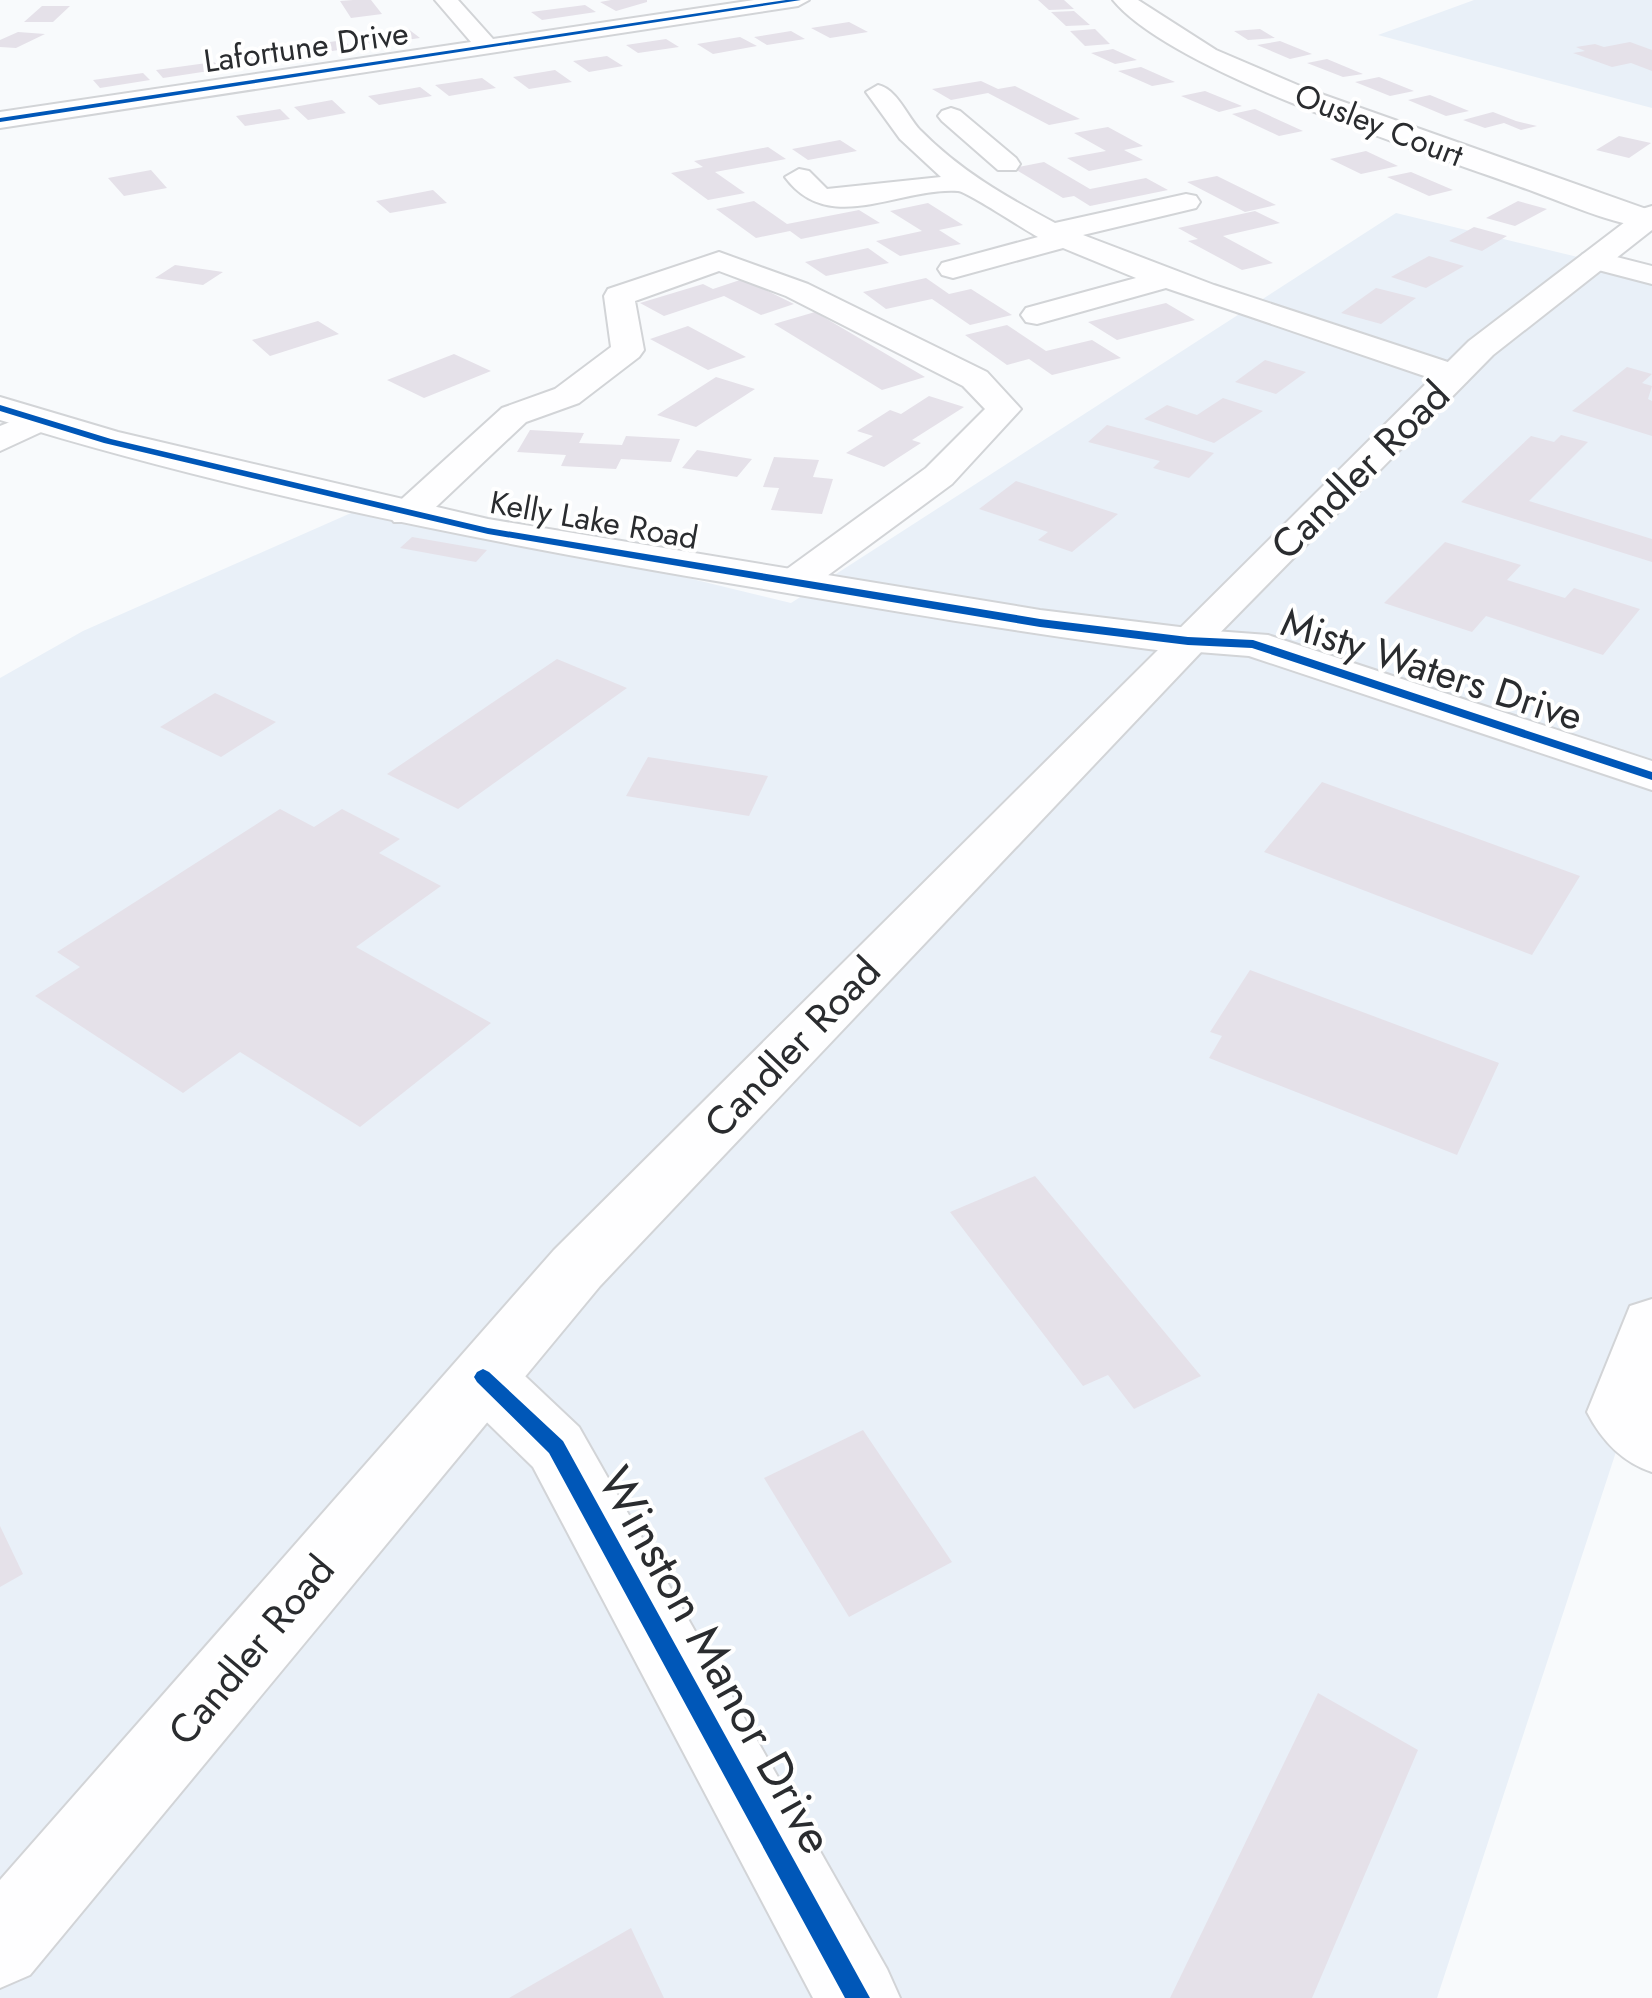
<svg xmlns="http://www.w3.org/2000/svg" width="1652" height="1998" viewBox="0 0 1652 1998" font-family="Jost,sans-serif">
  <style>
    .built { fill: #e9f0f8 }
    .building { fill: #e5e1e9 }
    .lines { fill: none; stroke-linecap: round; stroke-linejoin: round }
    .minor-casing { stroke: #d2d4d7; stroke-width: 4 }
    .tertiary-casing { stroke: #d2d4d7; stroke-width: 4 }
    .secondary-casing { stroke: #d2d4d7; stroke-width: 4 }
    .minor { fill: #fefeff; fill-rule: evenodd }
    .tertiary { fill: #fefeff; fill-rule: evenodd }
    .secondary { fill: #fefeff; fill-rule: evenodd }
    .cycleway-casing { stroke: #fff; stroke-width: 6 }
    .cycleway { fill: #0057b8; fill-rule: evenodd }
    .labels { text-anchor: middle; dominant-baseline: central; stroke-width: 8; stroke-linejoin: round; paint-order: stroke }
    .far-street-label { font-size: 32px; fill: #2a2c2f; stroke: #fff }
    .street-label { font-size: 40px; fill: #2a2c2f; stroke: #fff }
    .near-street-label { font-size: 48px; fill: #2a2c2f; stroke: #fff }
  </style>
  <rect width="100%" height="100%" fill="#f8fafc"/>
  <path class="built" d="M 1474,0 L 1652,0 L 1652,108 L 1378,35 Z
    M 1396,213 L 1652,275 L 1652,1342 L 1437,1998 L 0,1998 L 0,678 L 83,631 L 376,502 L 791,603 Z"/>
  <path class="building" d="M 353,0 L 371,0 L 382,14 L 351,18 L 340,1 Z
    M 611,0 L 647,0 L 647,2 L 616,11 L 600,2 Z
    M 1038,0 L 1064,0 L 1074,9 L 1049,10 Z
    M 585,5 L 596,12 L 542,20 L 531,12 Z
    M 42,6 L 70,6 L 53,22 L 24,22 Z
    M 1074,11 L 1090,25 L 1066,26 L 1051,12 Z
    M 849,22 L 868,32 L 830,38 L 811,28 Z
    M 407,28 L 420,38 L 371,45 L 358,35 Z
    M 1095,29 L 1110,44 L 1085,46 L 1070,31 Z
    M 1260,29 L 1275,38 L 1248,40 L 1234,31 Z
    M 791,31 L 805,39 L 767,45 L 754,37 Z
    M 18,32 L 45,34 L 16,48 L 0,47 L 0,40 Z
    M 740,37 L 757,46 L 713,54 L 697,44 Z
    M 666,39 L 679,47 L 638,53 L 626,45 Z
    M 343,40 L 352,48 L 299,56 L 290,48 Z
    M 1280,41 L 1312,54 L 1290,59 L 1257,45 Z
    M 1630,42 L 1652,50 L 1652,71 L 1631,63 L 1612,67 L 1573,53 L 1585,51 L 1576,47 L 1595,44 L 1604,47 Z
    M 1113,49 L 1137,60 L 1115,64 L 1091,53 Z
    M 243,51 L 248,56 L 280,51 L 289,59 L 232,67 L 219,55 Z
    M 607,56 L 623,66 L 589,72 L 573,61 Z
    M 1327,59 L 1363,74 L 1343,77 L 1307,63 Z
    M 214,62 L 222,69 L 163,78 L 156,70 Z
    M 1141,67 L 1175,82 L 1152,86 L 1118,71 Z
    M 555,70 L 572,82 L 529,89 L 513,77 Z
    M 143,73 L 150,80 L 100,88 L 93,80 Z
    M 1379,77 L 1414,91 L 1390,96 L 1355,82 Z
    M 482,78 L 496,88 L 449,96 L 435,85 Z
    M 981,81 L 998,89 L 1015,86 L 1080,119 L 1049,125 L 988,93 L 951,100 L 932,89 Z
    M 420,87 L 432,96 L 379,105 L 368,96 Z
    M 1205,91 L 1242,106 L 1219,112 L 1181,96 Z
    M 1430,95 L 1469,111 L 1446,116 L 1408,100 Z
    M 332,100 L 346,113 L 308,120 L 294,107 Z
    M 280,109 L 290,119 L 245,126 L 236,116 Z
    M 1255,109 L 1303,131 L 1279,136 L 1232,114 Z
    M 1493,112 L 1516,121 L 1537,126 L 1521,130 L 1504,123 L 1485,128 L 1463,120 Z
    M 1108,127 L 1143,146 L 1124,150 L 1143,160 L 1089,171 L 1067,158 L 1106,151 L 1074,133 Z
    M 1619,136 L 1651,143 L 1629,158 L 1596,150 Z
    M 840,140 L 857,151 L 808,160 L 792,149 Z
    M 768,147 L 786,159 L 715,172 L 745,193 L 708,200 L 671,173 L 703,167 L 694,161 Z
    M 1366,151 L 1398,166 L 1361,174 L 1330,159 Z
    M 1044,162 L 1090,189 L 1146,178 L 1168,190 L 1090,206 L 1074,196 L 1063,198 L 1013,168 Z
    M 151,170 L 167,188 L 124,196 L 108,178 Z
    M 1411,172 L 1453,190 L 1429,196 L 1387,177 Z
    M 1217,176 L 1276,205 L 1245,212 L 1187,182 Z
    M 433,190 L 447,203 L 390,213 L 376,201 Z
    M 754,201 L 787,224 L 859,210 L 880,223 L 801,239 L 790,231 L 756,238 L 716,209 Z
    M 1518,201 L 1547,209 L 1515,226 L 1486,218 Z
    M 928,203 L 963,225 L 939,230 L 961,244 L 900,256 L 876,241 L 922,231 L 890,211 Z
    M 1255,211 L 1280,223 L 1223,236 L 1273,263 L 1242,270 L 1188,241 L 1198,239 L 1178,228 Z
    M 1474,227 L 1507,236 L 1482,251 L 1449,241 Z
    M 868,248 L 889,263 L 826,276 L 805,262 Z
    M 1429,256 L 1464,266 L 1426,288 L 1391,277 Z
    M 175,265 L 223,272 L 203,285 L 155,278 Z
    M 926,278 L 949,294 L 971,289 L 1012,315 L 970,325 L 932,299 L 886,309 L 863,292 Z
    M 743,279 L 794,304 L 761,315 L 724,296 L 664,316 L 640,303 L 703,284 L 713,289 Z
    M 1376,288 L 1416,298 L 1381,324 L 1341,313 Z
    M 1166,303 L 1195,320 L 1117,340 L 1088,322 Z
    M 815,312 L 925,377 L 882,390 L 774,324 Z
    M 318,321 L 339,334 L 270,356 L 252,340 Z
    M 1007,325 L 1046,351 L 1092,340 L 1121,358 L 1052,375 L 1029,359 L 1007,365 L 965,335 Z
    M 688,326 L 746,357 L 708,370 L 650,339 Z
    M 454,354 L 491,371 L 424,398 L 387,380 Z
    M 1265,360 L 1306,372 L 1276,394 L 1235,382 Z
    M 1627,367 L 1652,374 L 1642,383 L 1652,386 L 1648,399 L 1652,401 L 1652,436 L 1572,411 Z
    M 716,377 L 755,389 L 696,427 L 657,415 Z
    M 929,396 L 964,407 L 912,440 L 921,443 L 884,467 L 846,453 L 873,436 L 857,431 L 890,410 L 901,414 Z
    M 1223,398 L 1263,411 L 1214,443 L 1144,419 L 1167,405 L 1197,415 Z
    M 1107,425 L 1214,453 L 1189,478 L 1153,468 L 1160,461 L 1088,442 Z
    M 530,430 L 584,433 L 579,443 L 622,445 L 626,436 L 680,439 L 671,462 L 621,459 L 616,469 L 561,466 L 566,455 L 517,452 Z
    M 1561,435 L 1588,442 L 1529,501 L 1652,539 L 1652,562 L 1461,502 L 1531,436 L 1554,442 Z
    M 697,450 L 752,459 L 737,477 L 682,468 Z
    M 774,457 L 819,460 L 813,477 L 833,479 L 822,514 L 771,510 L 779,488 L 763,487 Z
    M 1016,481 L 1118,514 L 1072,552 L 1038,540 L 1048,532 L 979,509 Z
    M 412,537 L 487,550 L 476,562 L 400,548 Z
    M 1445,542 L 1521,565 L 1507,580 L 1565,598 L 1574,588 L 1640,609 L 1603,655 L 1486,616 L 1472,632 L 1384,603 Z
    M 557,659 L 627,688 L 458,809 L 387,774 Z
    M 215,693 L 276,722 L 221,757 L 160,727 Z
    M 648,757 L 768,776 L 749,816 L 626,796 Z
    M 1322,782 L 1580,876 L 1532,955 L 1264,852 Z
    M 280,809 L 314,827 L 342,809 L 400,839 L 379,853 L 441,886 L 356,947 L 491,1023 L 360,1127 L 240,1052 L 183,1093 L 35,996 L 80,967 L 57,952 Z
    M 1250,970 L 1499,1063 L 1457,1155 L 1209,1058 L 1222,1036 L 1210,1032 Z
    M 1035,1176 L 1201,1376 L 1134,1409 L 1108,1375 L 1083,1386 L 950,1212 Z
    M 863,1430 L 952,1562 L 849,1617 L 764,1478 Z
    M 0,1526 L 23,1574 L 0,1587 Z
    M 1318,1693 L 1418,1750 L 1312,1998 L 1170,1998 Z
    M 631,1928 L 664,1998 L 509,1998 Z"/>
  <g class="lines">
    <g class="minor-casing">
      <path id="minor" d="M 435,0 L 458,0 L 493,39 L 754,0 L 809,0 L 798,6 L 0,128 L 0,112 L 471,42 Z
        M 1113,0 L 1138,0 L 1216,50 L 1307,89 L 1652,211 L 1652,227 C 1616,227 1556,199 1521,187 C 1425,152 1173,73 1113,0 Z
        M 878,85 C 897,89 907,116 920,130 C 959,170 1006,197 1055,223 L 1186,194 L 1196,196 L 1200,202 L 1196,208 L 1083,235 L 1214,285 L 1466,368 L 1471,375 L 1466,382 L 1442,382 L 1166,288 L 1037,324 L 1026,322 L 1021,315 L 1026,308 L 1136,278 L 1063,248 L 953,278 L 942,275 L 938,269 L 942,263 L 1038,237 C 1023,229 968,192 958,191 C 899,187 829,237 785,177 L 799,169 L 809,171 L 827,189 L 941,177 L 900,139 L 866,92 Z
        M 951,108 L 960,111 L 1016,158 L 1020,164 L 1016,170 L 998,170 L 942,121 L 938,116 L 942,111 Z
        M 1593,251 L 1652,266 L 1652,284 L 1583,266 L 1578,260 L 1583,254 Z
        M 719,252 L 808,284 L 987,372 L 1021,409 L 952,484 L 808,590 L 780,590 L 774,582 L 780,574 L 926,468 L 985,409 L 963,386 L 786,296 L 719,271 L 635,301 L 644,350 L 639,357 L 579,403 L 526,422 L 420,522 L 394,522 L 388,514 L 394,506 L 502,408 L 555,389 L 611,347 L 604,296 L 608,289 Z
        M 40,410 L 52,413 L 57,420 L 52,427 L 0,451 L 0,426 Z
        M 1188,629 L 1268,635 L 1652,761 L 1652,790 L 1249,656 L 1173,650 L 1167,641 L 1173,632 Z
        M 1652,1299 L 1652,1472 C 1622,1462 1602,1441 1587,1412 L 1630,1306 Z
        M 483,1350 L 506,1358 L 579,1427 L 887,1969 L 900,1998 L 813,1998 L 533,1467 L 460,1396 L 451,1377 L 460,1358 Z"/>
    </g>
    <g class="tertiary-casing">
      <path id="tertiary" d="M 0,397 L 118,432 L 488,519 L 1040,610 L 1188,628 L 1203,632 L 1210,641 L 1203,650 L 1188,654 C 1040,636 893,611 746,586 C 495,544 244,495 0,420 Z"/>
    </g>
    <g class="secondary-casing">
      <path id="secondary" d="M 1652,206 L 1652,230 L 1493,355 L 1203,650 L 600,1286 L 30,1975 L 0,1988 L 0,1880 L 554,1250 L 1469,341 L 1642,209 Z"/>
    </g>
    <use href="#minor" class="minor"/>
    <use href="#tertiary" class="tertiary"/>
    <use href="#secondary" class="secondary"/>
    <g class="cycleway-casing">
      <path id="cycleway" d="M 786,0 L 801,0 L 0,122 L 0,118 Z
        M 0,405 L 111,439 L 488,528 L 1040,619 L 1188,637 L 1253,640 L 1652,772 L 1652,780 L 1252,648 L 1188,645 L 1040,627 L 488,534 L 104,443 L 0,411 Z
        M 483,1369 L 489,1372 L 563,1441 L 870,1998 L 845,1998 L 549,1453 L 477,1382 L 474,1377 L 477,1372 Z"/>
    </g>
    <use href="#cycleway" class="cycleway"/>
  </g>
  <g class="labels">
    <g class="far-street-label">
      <text transform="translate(306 47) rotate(-8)">Lafortune Drive</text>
      <text transform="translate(1379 125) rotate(21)">Ousley Court</text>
      <text transform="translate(594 520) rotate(10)">Kelly Lake Road</text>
    </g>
    <g class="street-label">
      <text transform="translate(1360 470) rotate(-45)">Candler Road</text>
      <text transform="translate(1432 669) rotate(18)">Misty Waters Drive</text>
      <text transform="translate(792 1047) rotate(-46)">Candler Road</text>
      <text transform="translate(251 1650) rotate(-50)">Candler Road</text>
    </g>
    <g class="near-street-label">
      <text transform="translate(716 1660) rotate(61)">Winston Manor Drive</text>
    </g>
  </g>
</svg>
